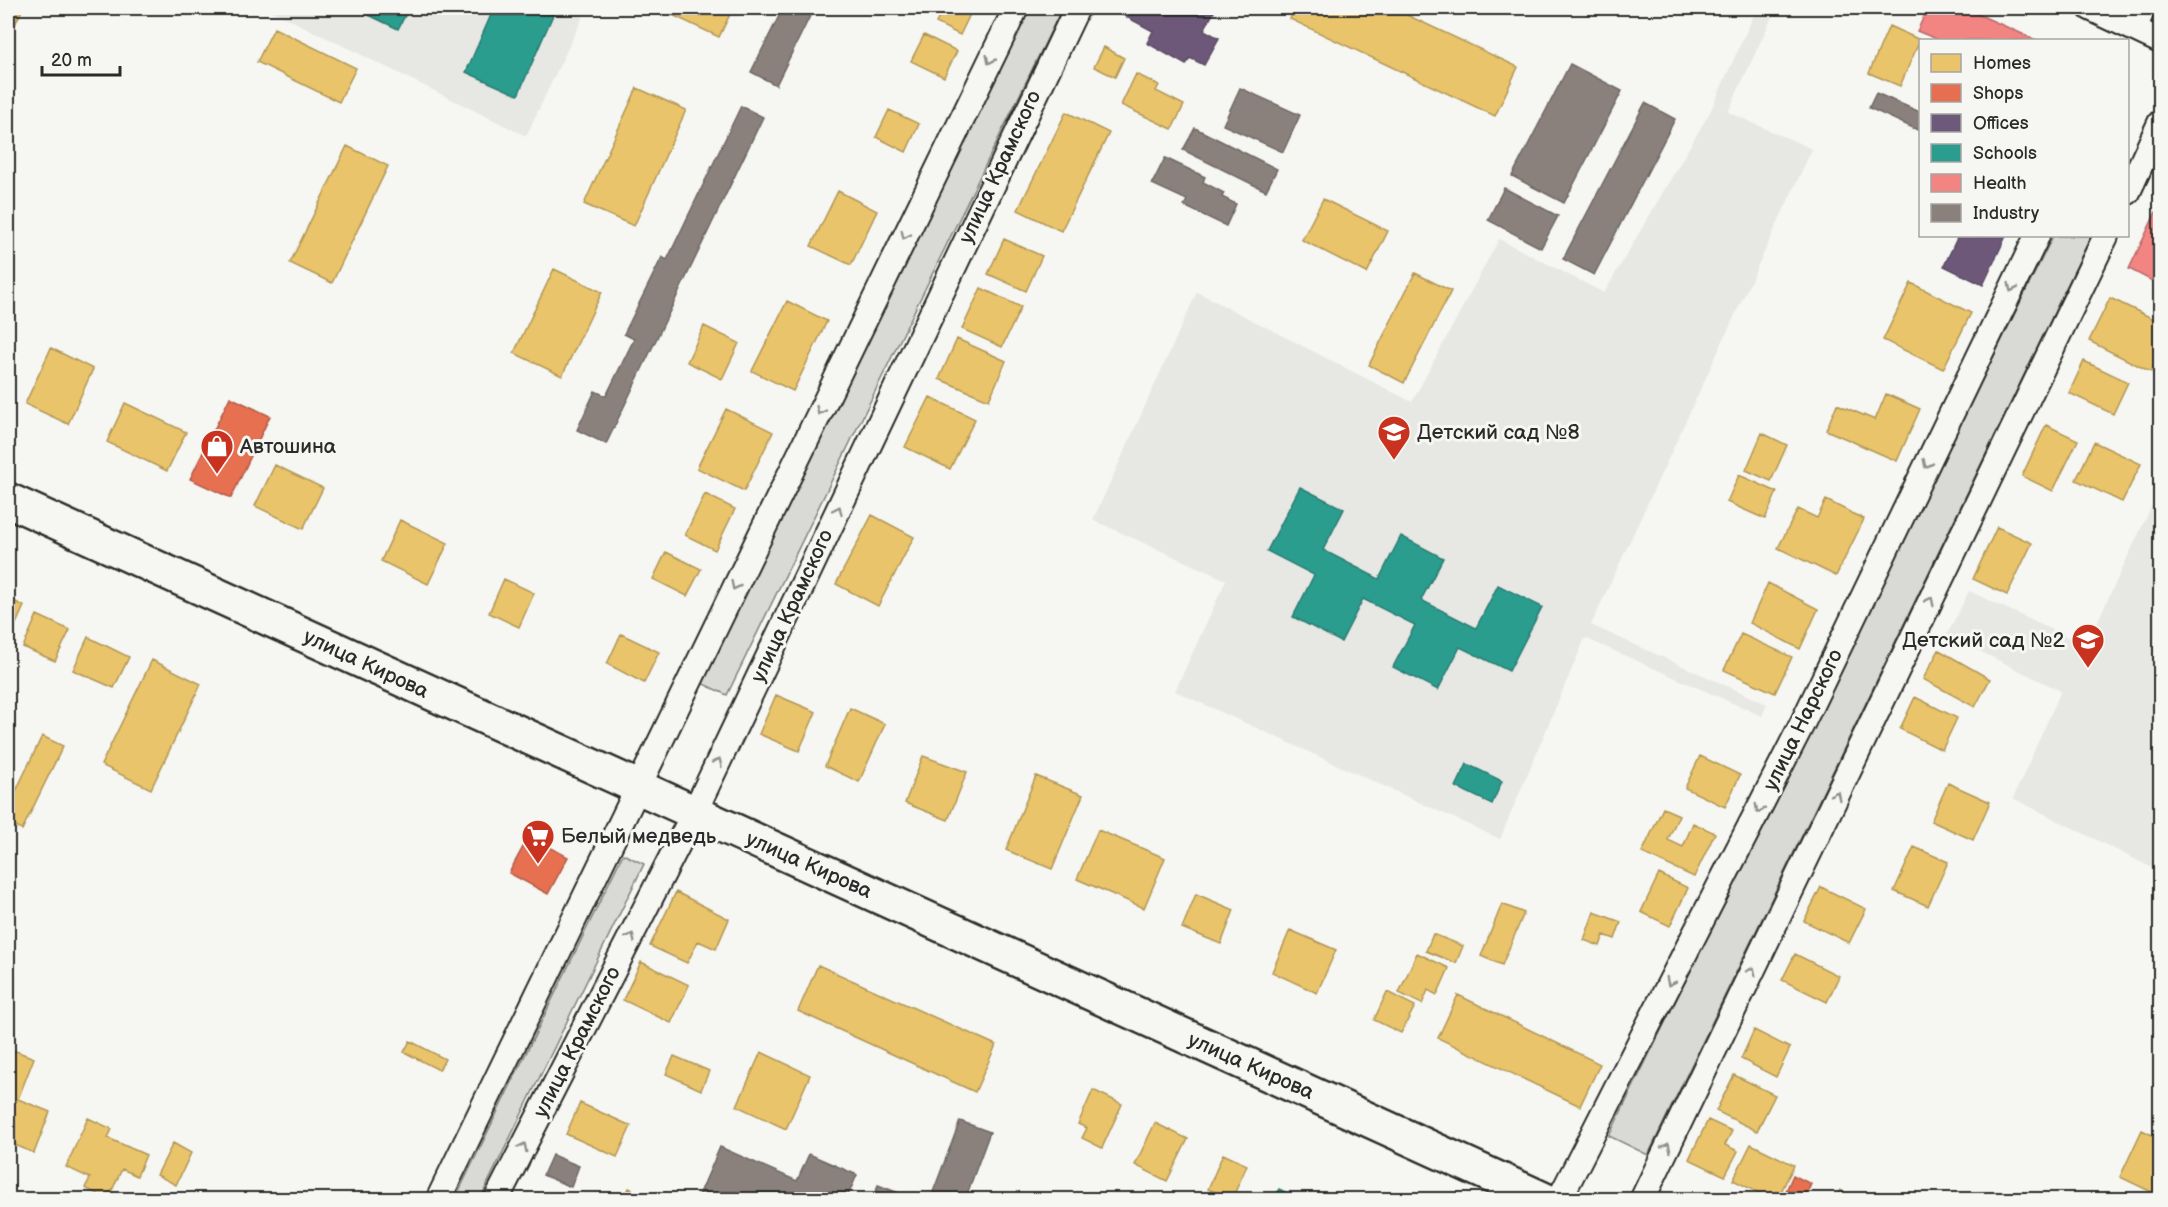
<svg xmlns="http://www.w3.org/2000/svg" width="2168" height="1207" viewBox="0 0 2168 1207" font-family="'Balsamiq Sans',sans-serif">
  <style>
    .built { fill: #e7e7e3 }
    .green { fill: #d9d9d5; stroke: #828280; stroke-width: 1.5 }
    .homes { fill: #e9c46a; stroke: #b09657; stroke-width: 1.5 }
    .shops { fill: #e76f51; stroke: #af5b46; stroke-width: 1.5 }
    .offices { fill: #6d597a; stroke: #594b62; stroke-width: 1.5 }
    .schools { fill: #2a9d8f; stroke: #2a7b71; stroke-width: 1.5 }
    .health { fill: #f28482; stroke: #b66968; stroke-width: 1.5 }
    .industry { fill: #8a817c; stroke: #6e6764; stroke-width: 1.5 }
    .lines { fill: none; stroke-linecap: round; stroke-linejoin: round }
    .pedestrian-casing { stroke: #2b2b2b; stroke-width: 22 }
    .minor-casing { stroke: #2b2b2b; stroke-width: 28 }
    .secondary-casing { stroke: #2b2b2b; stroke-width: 38 }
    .pedestrian { stroke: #f6f6f2; stroke-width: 18 }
    .minor { stroke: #f6f6f2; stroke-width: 24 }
    .secondary { stroke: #f6f6f2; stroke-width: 33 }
    .oneway { stroke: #90908e }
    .labels { text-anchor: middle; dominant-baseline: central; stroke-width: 6; stroke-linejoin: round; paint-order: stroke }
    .street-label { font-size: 21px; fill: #2b2b2b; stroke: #f6f6f2 }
    .poi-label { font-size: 21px; fill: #2b2b2b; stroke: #f6f6f2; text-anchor: start }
  </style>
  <rect width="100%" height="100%" fill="#f6f6f2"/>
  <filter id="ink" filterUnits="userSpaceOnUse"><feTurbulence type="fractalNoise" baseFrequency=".0167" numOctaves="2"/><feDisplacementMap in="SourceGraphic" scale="12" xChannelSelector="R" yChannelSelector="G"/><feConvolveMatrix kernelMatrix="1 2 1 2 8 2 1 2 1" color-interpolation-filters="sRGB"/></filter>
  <g filter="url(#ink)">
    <path class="built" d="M 266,8 L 587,8 L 526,136 Z
      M 1757,8 L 1776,8 L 1728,112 L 1812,149 L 1591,625 L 1767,704 L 1762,716 L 1585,638 L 1500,839 L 1175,691 L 1226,580 L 1093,520 L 1197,292 L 1412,402 L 1499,239 L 1604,293 L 1710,112 Z
      M 2160,488 L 2160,872 L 2013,798 L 2061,691 L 1947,635 L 1969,591 L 2086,646 Z"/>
    <path class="green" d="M 1029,8 L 1062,8 L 727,695 L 699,682 Z
      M 2053,236 L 2091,236 L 1648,1155 L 1609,1136 Z
      M 623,854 L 644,864 L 480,1199 L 455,1199 Z"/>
    <path class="homes" d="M 8,8 L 23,8 L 8,39 Z
      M 671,8 L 733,8 L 719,37 L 668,13 Z
      M 944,8 L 973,8 L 960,35 L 936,23 Z
      M 1295,8 L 1392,8 L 1518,67 L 1495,116 L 1290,19 Z
      M 1889,26 L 1920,40 L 1900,86 L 1869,73 Z
      M 274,28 L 356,68 L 339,102 L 257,62 Z
      M 924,35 L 957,51 L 944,77 L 911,61 Z
      M 1104,47 L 1124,58 L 1115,77 L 1094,67 Z
      M 1136,74 L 1159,85 L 1156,91 L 1184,105 L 1172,129 L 1121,105 Z
      M 637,88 L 686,110 L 634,226 L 584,204 Z
      M 889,110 L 919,124 L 906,152 L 876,137 Z
      M 1066,112 L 1109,133 L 1061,231 L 1018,210 Z
      M 347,146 L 388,166 L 332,283 L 290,263 Z
      M 838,191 L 877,211 L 851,265 L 811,246 Z
      M 1323,199 L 1388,231 L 1367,273 L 1302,240 Z
      M 1004,239 L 1042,256 L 1026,291 L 988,274 Z
      M 554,269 L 602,292 L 562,376 L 514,353 Z
      M 1415,273 L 1451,291 L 1404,383 L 1369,365 Z
      M 1911,283 L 1971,313 L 1943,369 L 1883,340 Z
      M 981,288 L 1021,307 L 1002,347 L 962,329 Z
      M 2110,298 L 2160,322 L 2160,352 L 2151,372 L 2089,341 Z
      M 787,301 L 827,321 L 793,391 L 752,371 Z
      M 704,326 L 739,343 L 722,379 L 687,362 Z
      M 957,339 L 1006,361 L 989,400 L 939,379 Z
      M 51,348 L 93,369 L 68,424 L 25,404 Z
      M 2084,361 L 2128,382 L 2113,414 L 2069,393 Z
      M 1886,394 L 1920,409 L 1897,461 L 1826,430 L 1837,404 L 1875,420 Z
      M 930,397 L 975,419 L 950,469 L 905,447 Z
      M 125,403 L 186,432 L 167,471 L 107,442 Z
      M 726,409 L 773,432 L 744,491 L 697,468 Z
      M 2046,425 L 2078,440 L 2053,491 L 2022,476 Z
      M 1762,433 L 1787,445 L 1771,481 L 1746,470 Z
      M 2094,442 L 2141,464 L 2122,502 L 2076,480 Z
      M 275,465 L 323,488 L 303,529 L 255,506 Z
      M 1739,475 L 1777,492 L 1765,519 L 1727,502 Z
      M 705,494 L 735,509 L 715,550 L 685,535 Z
      M 1826,500 L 1864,519 L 1836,576 L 1778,548 L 1798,509 L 1817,518 Z
      M 872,515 L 914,537 L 878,606 L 836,584 Z
      M 400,520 L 448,543 L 428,584 L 381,561 Z
      M 1997,527 L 2032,543 L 2007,595 L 1973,579 Z
      M 666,552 L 701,569 L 687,596 L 653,579 Z
      M 504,579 L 534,593 L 519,627 L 489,613 Z
      M 1768,583 L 1818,609 L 1800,649 L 1750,623 Z
      M 8,598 L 24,606 L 8,642 Z
      M 37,615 L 70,630 L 55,661 L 23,647 Z
      M 621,634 L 659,652 L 644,683 L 607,664 Z
      M 1741,634 L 1792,657 L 1775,693 L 1724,670 Z
      M 88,637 L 129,657 L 114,688 L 73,670 Z
      M 1939,650 L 1990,679 L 1975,707 L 1923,679 Z
      M 152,660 L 201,684 L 151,789 L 101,765 Z
      M 776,695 L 816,712 L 799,751 L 759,734 Z
      M 1915,697 L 1957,718 L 1942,750 L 1900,729 Z
      M 850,708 L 885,724 L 859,782 L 825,766 Z
      M 42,736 L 63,746 L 22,830 L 8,823 L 8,808 Z
      M 923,756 L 967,772 L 948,820 L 905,803 Z
      M 1700,756 L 1740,775 L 1725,807 L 1685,788 Z
      M 1036,776 L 1083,795 L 1052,869 L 1006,850 Z
      M 1948,783 L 1990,802 L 1973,840 L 1931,821 Z
      M 1663,808 L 1679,815 L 1668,840 L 1683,847 L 1693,823 L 1715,833 L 1694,877 L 1642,853 Z
      M 1098,830 L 1165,858 L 1144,908 L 1077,879 Z
      M 1914,847 L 1948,862 L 1928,906 L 1894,891 Z
      M 1659,874 L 1688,888 L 1670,926 L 1641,912 Z
      M 1821,887 L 1866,909 L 1849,943 L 1804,921 Z
      M 676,892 L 729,919 L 716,949 L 698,941 L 687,963 L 650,946 Z
      M 1196,894 L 1234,910 L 1221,944 L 1182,928 Z
      M 1502,904 L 1524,913 L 1502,965 L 1481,956 Z
      M 1594,912 L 1621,922 L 1615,939 L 1604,935 L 1600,946 L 1584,940 Z
      M 1290,930 L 1336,950 L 1317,993 L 1272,972 Z
      M 1433,934 L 1463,946 L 1456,963 L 1426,951 Z
      M 1417,953 L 1449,968 L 1437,995 L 1428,990 L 1422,1004 L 1399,993 Z
      M 1795,954 L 1839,976 L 1827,1002 L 1782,980 Z
      M 641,962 L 689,985 L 671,1023 L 623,1000 Z
      M 818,965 L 996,1045 L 975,1092 L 798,1011 Z
      M 1387,992 L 1415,1006 L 1401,1033 L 1374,1020 Z
      M 1458,995 L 1600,1064 L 1580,1106 L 1438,1038 Z
      M 1754,1030 L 1790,1048 L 1776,1077 L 1741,1059 Z
      M 410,1041 L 445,1059 L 439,1070 L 404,1052 Z
      M 13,1050 L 34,1058 L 18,1099 L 50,1112 L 34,1153 L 8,1142 L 8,1063 Z
      M 761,1052 L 810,1075 L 786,1129 L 737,1106 Z
      M 674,1056 L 709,1071 L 701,1090 L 666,1074 Z
      M 1734,1075 L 1775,1095 L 1757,1131 L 1716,1111 Z
      M 1093,1090 L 1122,1104 L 1102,1148 L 1082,1138 L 1087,1128 L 1078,1124 Z
      M 580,1103 L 631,1126 L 617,1157 L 566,1134 Z
      M 88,1118 L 112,1129 L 108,1138 L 146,1155 L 137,1176 L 122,1169 L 108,1199 L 85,1188 L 90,1178 L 66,1167 Z
      M 1708,1120 L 1732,1131 L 1725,1145 L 1738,1151 L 1725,1176 L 1689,1159 Z
      M 1155,1123 L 1188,1139 L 1167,1181 L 1135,1165 Z
      M 2142,1130 L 2160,1139 L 2160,1196 L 2120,1177 Z
      M 173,1143 L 191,1153 L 176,1185 L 157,1175 Z
      M 1751,1144 L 1794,1165 L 1777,1200 L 1773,1200 L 1733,1180 Z
      M 1223,1154 L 1247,1165 L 1232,1199 L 1208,1189 Z
      M 629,1188 L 653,1200 L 623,1200 Z
      M 1840,1190 L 1858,1200 L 1835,1200 Z"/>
    <path class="shops" d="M 230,397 L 270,416 L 231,498 L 190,479 Z
      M 529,836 L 568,857 L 548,894 L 509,873 Z
      M 1793,1175 L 1811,1184 L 1804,1200 L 1782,1200 Z"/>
    <path class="offices" d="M 1122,8 L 1216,8 L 1204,30 L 1219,38 L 1204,65 L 1190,58 L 1186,65 L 1147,43 L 1153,31 L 1119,13 Z
      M 1958,236 L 2006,236 L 1983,285 L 1944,266 Z"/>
    <path class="schools" d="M 354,8 L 409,8 L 398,29 Z
      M 494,8 L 556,8 L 518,95 L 466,72 Z
      M 1300,487 L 1344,509 L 1323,550 L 1379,579 L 1401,536 L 1443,558 L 1421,600 L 1476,628 L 1498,585 L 1542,607 L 1509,671 L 1460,647 L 1438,690 L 1393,667 L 1415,625 L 1363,599 L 1341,642 L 1293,617 L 1314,575 L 1267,551 Z
      M 1467,764 L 1502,781 L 1492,804 L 1456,787 Z
      M 1279,1189 L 1301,1200 L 1274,1200 Z"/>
    <path class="health" d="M 1928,8 L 1964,8 L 2036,40 L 1939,40 L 1917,31 Z
      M 2156,212 L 2160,214 L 2160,285 L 2129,269 Z"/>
    <path class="industry" d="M 791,8 L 814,8 L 776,85 L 751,72 L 781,12 L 787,15 Z
      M 1570,64 L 1622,91 L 1564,203 L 1512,176 Z
      M 1240,88 L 1300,115 L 1283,152 L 1223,125 Z
      M 1876,93 L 1920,112 L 1920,131 L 1869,108 Z
      M 1645,103 L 1675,119 L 1594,275 L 1563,259 Z
      M 741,106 L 763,117 L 606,444 L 577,430 L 595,391 L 606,396 L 634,339 L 624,334 L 662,257 L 667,260 Z
      M 1195,128 L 1277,169 L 1266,191 L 1183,150 Z
      M 1165,158 L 1205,177 L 1203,182 L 1224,193 L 1222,197 L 1236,204 L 1226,226 L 1184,206 L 1187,200 L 1152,184 Z
      M 1504,188 L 1558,216 L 1541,248 L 1488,220 Z
      M 960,1121 L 990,1132 L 974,1175 L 965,1200 L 930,1200 Z
      M 720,1147 L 797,1181 L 809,1154 L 857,1175 L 846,1200 L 697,1200 Z
      M 552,1155 L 579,1166 L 571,1187 L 543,1175 Z
      M 878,1185 L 917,1200 L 873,1200 Z"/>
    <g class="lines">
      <g class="pedestrian-casing">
        <path id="pedestrian" d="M 2137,29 L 2147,8"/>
      </g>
      <g class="minor-casing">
        <path id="minor" d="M 2090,8 L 2160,41
          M 2128,192 L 2160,123
          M 438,1200 L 1016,8
          M 496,1200 L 694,813 L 1077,8
          M 1559,1200 L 1801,726 L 2037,236
          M 1642,1200 L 2106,236"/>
      </g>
      <g class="secondary-casing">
        <path id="secondary" d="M 8,500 L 1545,1200"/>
      </g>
      <use href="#pedestrian" class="pedestrian"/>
      <use href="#minor" class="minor"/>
      <use href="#secondary" class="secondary"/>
    </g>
    <defs><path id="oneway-chevron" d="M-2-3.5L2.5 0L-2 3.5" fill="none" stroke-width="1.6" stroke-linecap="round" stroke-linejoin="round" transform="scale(1.5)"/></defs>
    <g class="oneway">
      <use href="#oneway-chevron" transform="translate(990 60) rotate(116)"/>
      <use href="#oneway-chevron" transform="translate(905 235) rotate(116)"/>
      <use href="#oneway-chevron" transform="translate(2012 288) rotate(116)"/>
      <use href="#oneway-chevron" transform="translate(820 411) rotate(116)"/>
      <use href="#oneway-chevron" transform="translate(1927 464) rotate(116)"/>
      <use href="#oneway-chevron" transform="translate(838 510) rotate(-65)"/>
      <use href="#oneway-chevron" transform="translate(735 586) rotate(116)"/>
      <use href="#oneway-chevron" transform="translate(1930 601) rotate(-64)"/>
      <use href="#oneway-chevron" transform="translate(718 762) rotate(-65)"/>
      <use href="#oneway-chevron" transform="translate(1836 795) rotate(-64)"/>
      <use href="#oneway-chevron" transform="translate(1759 809) rotate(117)"/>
      <use href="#oneway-chevron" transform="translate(631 937) rotate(-63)"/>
      <use href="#oneway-chevron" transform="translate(1752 971) rotate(-64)"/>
      <use href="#oneway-chevron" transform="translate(1670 982) rotate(117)"/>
      <use href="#oneway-chevron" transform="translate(523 1147) rotate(-63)"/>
      <use href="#oneway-chevron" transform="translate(1667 1147) rotate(-64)"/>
    </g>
  </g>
  <defs>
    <g id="school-pin" transform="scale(1.725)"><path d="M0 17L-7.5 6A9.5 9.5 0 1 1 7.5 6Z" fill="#c8321e" stroke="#f6f6f2"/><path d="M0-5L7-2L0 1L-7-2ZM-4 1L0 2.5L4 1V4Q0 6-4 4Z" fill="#fff"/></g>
    <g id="shop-pin" transform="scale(1.725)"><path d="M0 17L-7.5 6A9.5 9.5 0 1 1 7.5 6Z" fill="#c8321e" stroke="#f6f6f2"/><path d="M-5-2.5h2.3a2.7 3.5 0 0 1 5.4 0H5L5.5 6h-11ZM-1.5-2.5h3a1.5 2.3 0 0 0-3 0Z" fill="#fff"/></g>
    <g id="supermarket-pin" transform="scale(1.725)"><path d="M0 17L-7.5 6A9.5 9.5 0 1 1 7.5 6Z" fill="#c8321e" stroke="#f6f6f2"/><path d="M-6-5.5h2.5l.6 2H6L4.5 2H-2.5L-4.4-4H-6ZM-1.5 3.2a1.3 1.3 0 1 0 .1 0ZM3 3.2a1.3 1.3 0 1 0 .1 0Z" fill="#fff"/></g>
  </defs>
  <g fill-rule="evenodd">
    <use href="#school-pin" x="1394" y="432"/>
    <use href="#shop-pin" x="217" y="446"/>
    <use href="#school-pin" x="2088" y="640"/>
    <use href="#supermarket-pin" x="538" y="836"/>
  </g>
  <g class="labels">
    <g class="street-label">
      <text transform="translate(1000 167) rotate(-65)">улица Крамского</text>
      <text transform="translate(792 606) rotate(-65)">улица Крамского</text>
      <text transform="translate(366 664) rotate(25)">улица Кирова</text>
      <text transform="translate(1803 720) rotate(-64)">улица Нарского</text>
      <text transform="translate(809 865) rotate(24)">улица Кирова</text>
      <text transform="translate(577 1042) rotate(-63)">улица Крамского</text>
      <text transform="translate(1251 1066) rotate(24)">улица Кирова</text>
    </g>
    <g class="poi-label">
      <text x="1417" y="432">Детский сад №8</text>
      <text x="240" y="446">Автошина</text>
      <text x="2065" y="640" text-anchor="end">Детский сад №2</text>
      <text x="561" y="836">Белый медведь</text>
    </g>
  </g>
  <rect width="2168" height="1207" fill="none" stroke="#f6f6f2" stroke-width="30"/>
  <rect x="15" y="15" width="2138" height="1177" fill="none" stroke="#2b2b2b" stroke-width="2" filter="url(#ink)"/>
  <rect x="1919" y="39" width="210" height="198" fill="#f6f6f2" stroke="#a5a5a2" stroke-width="1.5"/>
  <rect x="1931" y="54" width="30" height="18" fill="#e9c46a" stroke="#a5a5a2" stroke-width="1.5"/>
  <text x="1973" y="69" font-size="18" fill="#2b2b2b">Homes</text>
  <rect x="1931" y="84" width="30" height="18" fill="#e76f51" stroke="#a5a5a2" stroke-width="1.5"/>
  <text x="1973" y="99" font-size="18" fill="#2b2b2b">Shops</text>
  <rect x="1931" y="114" width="30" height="18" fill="#6d597a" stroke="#a5a5a2" stroke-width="1.5"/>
  <text x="1973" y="129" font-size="18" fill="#2b2b2b">Offices</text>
  <rect x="1931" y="144" width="30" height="18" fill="#2a9d8f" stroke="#a5a5a2" stroke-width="1.5"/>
  <text x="1973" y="159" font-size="18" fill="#2b2b2b">Schools</text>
  <rect x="1931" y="174" width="30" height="18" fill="#f28482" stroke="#a5a5a2" stroke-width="1.5"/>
  <text x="1973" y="189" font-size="18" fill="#2b2b2b">Health</text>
  <rect x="1931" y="204" width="30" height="18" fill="#8a817c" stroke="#a5a5a2" stroke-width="1.5"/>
  <text x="1973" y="219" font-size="18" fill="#2b2b2b">Industry</text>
  <path d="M42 66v9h78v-9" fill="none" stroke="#2b2b2b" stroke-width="3"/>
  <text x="51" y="66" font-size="18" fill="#2b2b2b" stroke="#f6f6f2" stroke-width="4.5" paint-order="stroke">20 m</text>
</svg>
